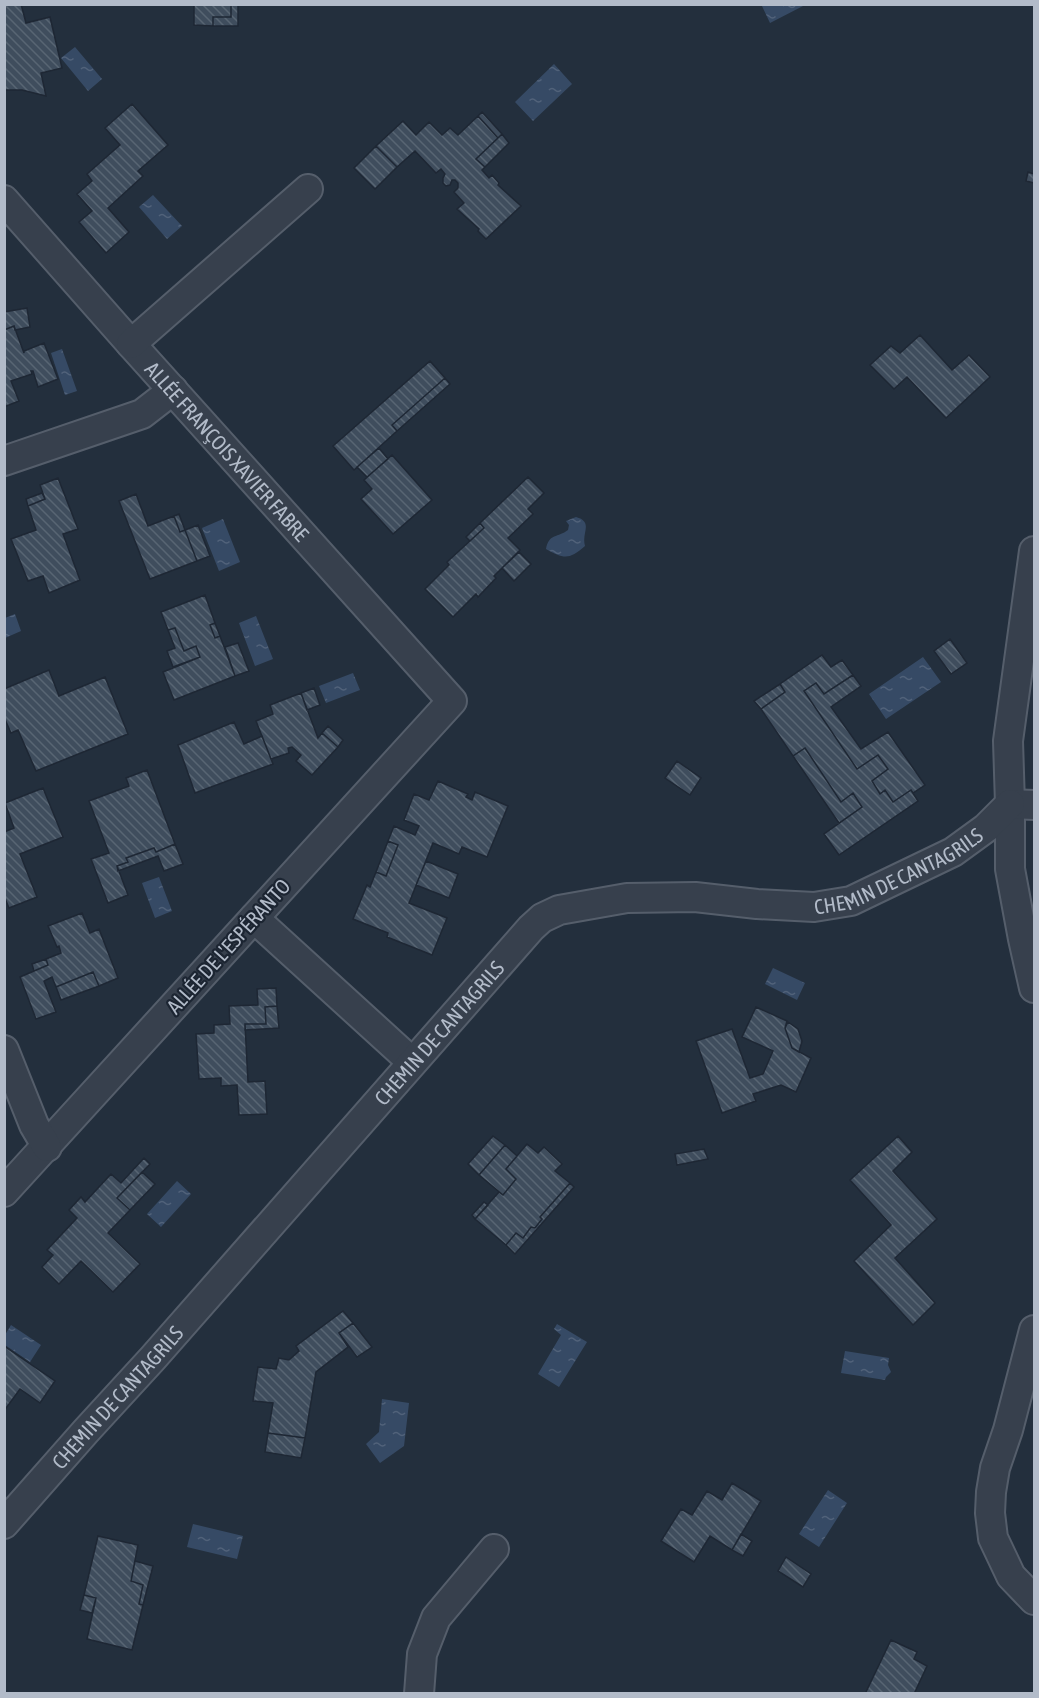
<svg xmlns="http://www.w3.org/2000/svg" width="1039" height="1698" viewBox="0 0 1039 1698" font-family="'Asap Condensed',sans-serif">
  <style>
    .water { fill: url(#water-ripples) }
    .building { fill: url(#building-back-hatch); stroke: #1e2734; stroke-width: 1.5 }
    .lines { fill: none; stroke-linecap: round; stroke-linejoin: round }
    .minor-casing { stroke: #555e6b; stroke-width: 32 }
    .minor { stroke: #37404d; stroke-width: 28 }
    .labels { text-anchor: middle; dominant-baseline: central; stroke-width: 4.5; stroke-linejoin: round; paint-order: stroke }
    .street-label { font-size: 21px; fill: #b2bbc9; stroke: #1c2532 }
  </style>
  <defs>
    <pattern id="water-ripples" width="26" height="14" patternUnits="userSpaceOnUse" patternTransform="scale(1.5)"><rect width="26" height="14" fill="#364a65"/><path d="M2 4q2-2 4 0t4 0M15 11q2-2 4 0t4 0" fill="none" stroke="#51627a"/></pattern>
    <pattern id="building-back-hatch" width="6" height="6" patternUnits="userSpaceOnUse" patternTransform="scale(1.5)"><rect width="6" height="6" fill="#3f4d5d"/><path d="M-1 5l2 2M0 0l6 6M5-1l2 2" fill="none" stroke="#586573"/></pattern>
  </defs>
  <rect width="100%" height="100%" fill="#232f3d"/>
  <path class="water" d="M 765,5 L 803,4 L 803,6 L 770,23 L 762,6 Z
    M 75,47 L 102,79 L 88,91 L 61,58 Z
    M 554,64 L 572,84 L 533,121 L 515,102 Z
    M 153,195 L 182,226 L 167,239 L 139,207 Z
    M 62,349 L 77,391 L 65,395 L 51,353 Z
    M 576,517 C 594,522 581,533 585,546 C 569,560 564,559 546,549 C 549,533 558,538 568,530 L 569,525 L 566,521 Z
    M 223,519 L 240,562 L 219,571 L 202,528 Z
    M 15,614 L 21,631 L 5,638 L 5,618 Z
    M 256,616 L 273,659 L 255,666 L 239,623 Z
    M 923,657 L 941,682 L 886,719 L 869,694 Z
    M 353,673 L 360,690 L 326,703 L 319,686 Z
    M 159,877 L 172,911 L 155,918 L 142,883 Z
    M 773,968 L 805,983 L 797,1000 L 765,984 Z
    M 177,1181 L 191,1194 L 161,1227 L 147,1214 Z
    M 557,1324 L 587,1342 L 559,1387 L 538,1374 L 561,1335 L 554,1329 Z
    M 11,1325 L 41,1345 L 30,1362 L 5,1345 L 5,1335 Z
    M 845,1351 L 889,1358 L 888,1365 L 891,1372 L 886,1377 L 885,1380 L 841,1373 Z
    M 382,1399 L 409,1403 L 404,1446 L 380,1463 L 366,1444 L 379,1432 Z
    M 828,1490 L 847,1503 L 819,1547 L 799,1534 Z
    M 193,1524 L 243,1536 L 237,1559 L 187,1547 Z"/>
  <path class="building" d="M 4,4 L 21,4 L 26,23 L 50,17 L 62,68 L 41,73 L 46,96 L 22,90 L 4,90 Z
    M 194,4 L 231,4 L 231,17 L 213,17 L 213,26 L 194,25 Z
    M 231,4 L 238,4 L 238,26 L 213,26 L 213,17 L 231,17 Z
    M 132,104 L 168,145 L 138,171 L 143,176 L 108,208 L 129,232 L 106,253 L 79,222 L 92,211 L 77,194 L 92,181 L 87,174 L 120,145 L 105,128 Z
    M 482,112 L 502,134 L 498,138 L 478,116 Z
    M 478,116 L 498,138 L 476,159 L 485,167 L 482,170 L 489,178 L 492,175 L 499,183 L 498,185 L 521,206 L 486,239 L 478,231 L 479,229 L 457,209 L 464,203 L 454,192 L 458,188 L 458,183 L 455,180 L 452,180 L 450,185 L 446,186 L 443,183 L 443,178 L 445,174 L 441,169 L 436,173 L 415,151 L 397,167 L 376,146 L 403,121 L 416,135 L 429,122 L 442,135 L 450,128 L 458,135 Z
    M 502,134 L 509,143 L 485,167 L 476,159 Z
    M 376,146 L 397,167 L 375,189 L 354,168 Z
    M 1028,172 L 1034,174 L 1034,183 L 1026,181 Z
    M 27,308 L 30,327 L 15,330 L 14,326 L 4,330 L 4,312 Z
    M 14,326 L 24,353 L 24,351 L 44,343 L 58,379 L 38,387 L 33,371 L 31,371 L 32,374 L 11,381 L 19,401 L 4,407 L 4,330 Z
    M 920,335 L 952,370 L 969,355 L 990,377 L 946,418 L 907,377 L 894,389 L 870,365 L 891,346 L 900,353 Z
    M 430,361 L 445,378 L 392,425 L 397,431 L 354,470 L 333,446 Z
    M 445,378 L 450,384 L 397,431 L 392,425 Z
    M 379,448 L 388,459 L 367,477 L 357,467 Z
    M 392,455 L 432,500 L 393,534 L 361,499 L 372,489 L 364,480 Z
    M 528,477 L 544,493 L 528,509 L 533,514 L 508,538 L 520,550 L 494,576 L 496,578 L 478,597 L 476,594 L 453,617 L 425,589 L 449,565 L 447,562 L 484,528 L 480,523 Z
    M 58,478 L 78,529 L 63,534 L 80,580 L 49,593 L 43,576 L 28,581 L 11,539 L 36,530 L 28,506 L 45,499 L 40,485 Z
    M 42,493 L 45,499 L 28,506 L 26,499 Z
    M 136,494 L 148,526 L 174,516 L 180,532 L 185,530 L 197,561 L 150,579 L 119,501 Z
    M 179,514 L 185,530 L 180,532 L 174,516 Z
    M 480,523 L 484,528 L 470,541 L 466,537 Z
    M 198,525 L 210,556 L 197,561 L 185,530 Z
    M 519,552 L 531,564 L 514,581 L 502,568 Z
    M 205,595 L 215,623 L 210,625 L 215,638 L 220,636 L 235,676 L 174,700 L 163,672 L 200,657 L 196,646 L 184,651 L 175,628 L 168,630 L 161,612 Z
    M 215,623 L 220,636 L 215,638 L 210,625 Z
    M 175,628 L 184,651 L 196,646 L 200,657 L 173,667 L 167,651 L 175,648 L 168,630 Z
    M 950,639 L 967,663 L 951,674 L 934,651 Z
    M 238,643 L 249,671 L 235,676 L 225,647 Z
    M 822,655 L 831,667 L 842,660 L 853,675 L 824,694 L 816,683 L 804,691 L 857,769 L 878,755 L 888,769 L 872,781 L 880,794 L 885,790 L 893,802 L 911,790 L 918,801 L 839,855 L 824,834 L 862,807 L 853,793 L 841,802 L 805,748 L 793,756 L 761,709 L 785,692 L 780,684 Z
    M 49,670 L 59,696 L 105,677 L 128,734 L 36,771 L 18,730 L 11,733 L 4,717 L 4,689 Z
    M 853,675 L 861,686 L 831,707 L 861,749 L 888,732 L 925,785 L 913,793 L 911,790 L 893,802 L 885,790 L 880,794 L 872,781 L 888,769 L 878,755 L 857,769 L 804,691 L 816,683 L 824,694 Z
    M 780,684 L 785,692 L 761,709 L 754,701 Z
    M 314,688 L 320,705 L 307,710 L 301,693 Z
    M 301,693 L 318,738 L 322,733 L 338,747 L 312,775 L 296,761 L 301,755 L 292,747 L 288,748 L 289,753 L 271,759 L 256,721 L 273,714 L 270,705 Z
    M 234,722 L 244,744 L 262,736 L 273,764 L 195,793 L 178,745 Z
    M 328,726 L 343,740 L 338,747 L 322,733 Z
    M 805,748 L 841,802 L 853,793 L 862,807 L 839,823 L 793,756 Z
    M 677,761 L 701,778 L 690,795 L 665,778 Z
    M 147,770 L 175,844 L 156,852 L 154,848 L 126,858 L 128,862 L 117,866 L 128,895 L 108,903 L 91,859 L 109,853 L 89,801 L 129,786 L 126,778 Z
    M 438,781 L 468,794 L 466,797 L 472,800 L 475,792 L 508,806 L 487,857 L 462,847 L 459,854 L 433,843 L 409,903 L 447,918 L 432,955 L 387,937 L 388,933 L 353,919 L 367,885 L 370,887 L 376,872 L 386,876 L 398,845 L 388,841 L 394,826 L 415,835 L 419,826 L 404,820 L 414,794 L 429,800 Z
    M 43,788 L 63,837 L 20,854 L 37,897 L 9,908 L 4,896 L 4,832 L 14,828 L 5,803 Z
    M 388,841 L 398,845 L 386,876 L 376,872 Z
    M 175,844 L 183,864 L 164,871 L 158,856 L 118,871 L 117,866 L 128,862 L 126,858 L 154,848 L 156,852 Z
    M 426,861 L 458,874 L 449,898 L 416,885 Z
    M 82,913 L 90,933 L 99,929 L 118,978 L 99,986 L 93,972 L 56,987 L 52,977 L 44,981 L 56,1012 L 36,1019 L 20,977 L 48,965 L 46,959 L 61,953 L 59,946 L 57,947 L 48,926 Z
    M 46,959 L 48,965 L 34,971 L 32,964 Z
    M 93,972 L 99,986 L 61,1000 L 56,987 Z
    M 276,988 L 277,1006 L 265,1007 L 266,1024 L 245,1024 L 248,1082 L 265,1081 L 267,1114 L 239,1115 L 237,1085 L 221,1086 L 221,1078 L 199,1079 L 196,1034 L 214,1033 L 214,1025 L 230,1024 L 229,1006 L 258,1005 L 257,989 Z
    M 277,1006 L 279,1028 L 245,1030 L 245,1024 L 266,1024 L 265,1007 Z
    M 756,1007 L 787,1021 L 785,1028 L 792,1048 L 811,1058 L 796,1092 L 781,1085 L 753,1094 L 756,1101 L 722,1113 L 696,1041 L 732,1029 L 750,1078 L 763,1074 L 773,1051 L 742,1037 Z
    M 788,1022 L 798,1029 L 802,1041 L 799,1052 L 792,1048 L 785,1028 Z
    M 493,1136 L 505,1145 L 479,1175 L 468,1164 Z
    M 898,1136 L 912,1152 L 893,1171 L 937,1219 L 895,1258 L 935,1303 L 913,1325 L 854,1261 L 891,1225 L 850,1180 Z
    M 527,1144 L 538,1153 L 544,1147 L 562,1164 L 555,1171 L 570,1183 L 540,1217 L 542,1219 L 535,1228 L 531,1227 L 523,1238 L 516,1233 L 506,1245 L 475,1219 L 499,1192 L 503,1195 L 516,1179 L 506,1169 Z
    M 505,1145 L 517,1156 L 506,1169 L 516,1179 L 503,1195 L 479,1175 Z
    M 704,1149 L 708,1159 L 677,1165 L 675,1154 Z
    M 144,1158 L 150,1164 L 117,1198 L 130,1210 L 108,1233 L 140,1264 L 113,1292 L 81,1261 L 59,1284 L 42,1267 L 53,1255 L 47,1250 L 77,1218 L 69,1210 L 81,1197 L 85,1202 L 111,1174 L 121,1183 Z
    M 142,1172 L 155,1184 L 130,1210 L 117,1198 Z
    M 570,1183 L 574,1187 L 515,1254 L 506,1245 L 516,1233 L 523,1238 L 531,1227 L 535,1228 L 542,1219 L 540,1217 Z
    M 484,1202 L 488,1205 L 475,1219 L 472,1215 Z
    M 343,1311 L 353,1323 L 339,1333 L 348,1347 L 316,1372 L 305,1438 L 268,1433 L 273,1403 L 253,1401 L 258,1367 L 276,1369 L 279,1358 L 289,1360 L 299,1351 L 296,1346 Z
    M 353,1323 L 372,1347 L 357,1357 L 339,1333 Z
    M 4,1346 L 55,1381 L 40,1403 L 20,1389 L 4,1411 Z
    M 268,1433 L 305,1438 L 301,1458 L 265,1452 Z
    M 732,1483 L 761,1501 L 732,1550 L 710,1536 L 694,1562 L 661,1541 L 681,1509 L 692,1515 L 707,1491 L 722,1500 Z
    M 741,1534 L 752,1541 L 743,1556 L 732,1550 Z
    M 98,1536 L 138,1545 L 131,1581 L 143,1585 L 139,1604 L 143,1605 L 132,1650 L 87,1639 L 96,1598 L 84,1595 Z
    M 786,1557 L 811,1574 L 803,1587 L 778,1571 Z
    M 135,1561 L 153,1566 L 143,1605 L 139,1604 L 143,1585 L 131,1581 Z
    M 84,1595 L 96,1598 L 92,1613 L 80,1610 Z
    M 891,1640 L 917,1652 L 914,1659 L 927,1666 L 914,1694 L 865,1694 Z"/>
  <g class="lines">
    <g class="minor-casing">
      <g id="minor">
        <path id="s1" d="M 4,200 L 131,344 L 452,701 L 4,1192"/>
        <path d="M 131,344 L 308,189"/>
        <path d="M 4,461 L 142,414 L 173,390"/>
        <path d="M 1034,551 L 1008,741 L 1010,804 L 1010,869 L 1023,939 L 1034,988"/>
        <path d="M 1010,804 L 1034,805"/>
        <path d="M 254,918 L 412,1062"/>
        <path d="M 4,1050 L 34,1125 L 47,1147"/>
        <path d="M 1034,1330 L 1008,1430 L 995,1468 L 991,1492 L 990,1513 L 993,1538 L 1011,1576 L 1034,1600"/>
        <path id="s2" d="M 4,1524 L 86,1431 L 153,1358 L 531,928 L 542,918 L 559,910 L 627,898 L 695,897 L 757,904 L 814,907 L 851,901 L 953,852 L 986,828 L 1010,804"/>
        <path d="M 419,1694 L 422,1654 L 436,1618 L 494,1549"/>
      </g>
    </g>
    <use href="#minor" class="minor"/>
  </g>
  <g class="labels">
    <g class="street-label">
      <text stroke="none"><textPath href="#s1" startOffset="336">ALLÉE FRANÇOIS XAVIER FABRE</textPath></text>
      <text stroke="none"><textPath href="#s2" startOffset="1178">CHEMIN DE CANTAGRILS</textPath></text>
      <text transform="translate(228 946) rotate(-48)">ALLÉE DE L'ESPÉRANTO</text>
      <text stroke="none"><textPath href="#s2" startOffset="656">CHEMIN DE CANTAGRILS</textPath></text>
      <text stroke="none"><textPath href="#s2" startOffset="170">CHEMIN DE CANTAGRILS</textPath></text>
    </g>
  </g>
  <rect width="1039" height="1698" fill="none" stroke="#b2bbc9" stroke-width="12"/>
</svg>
